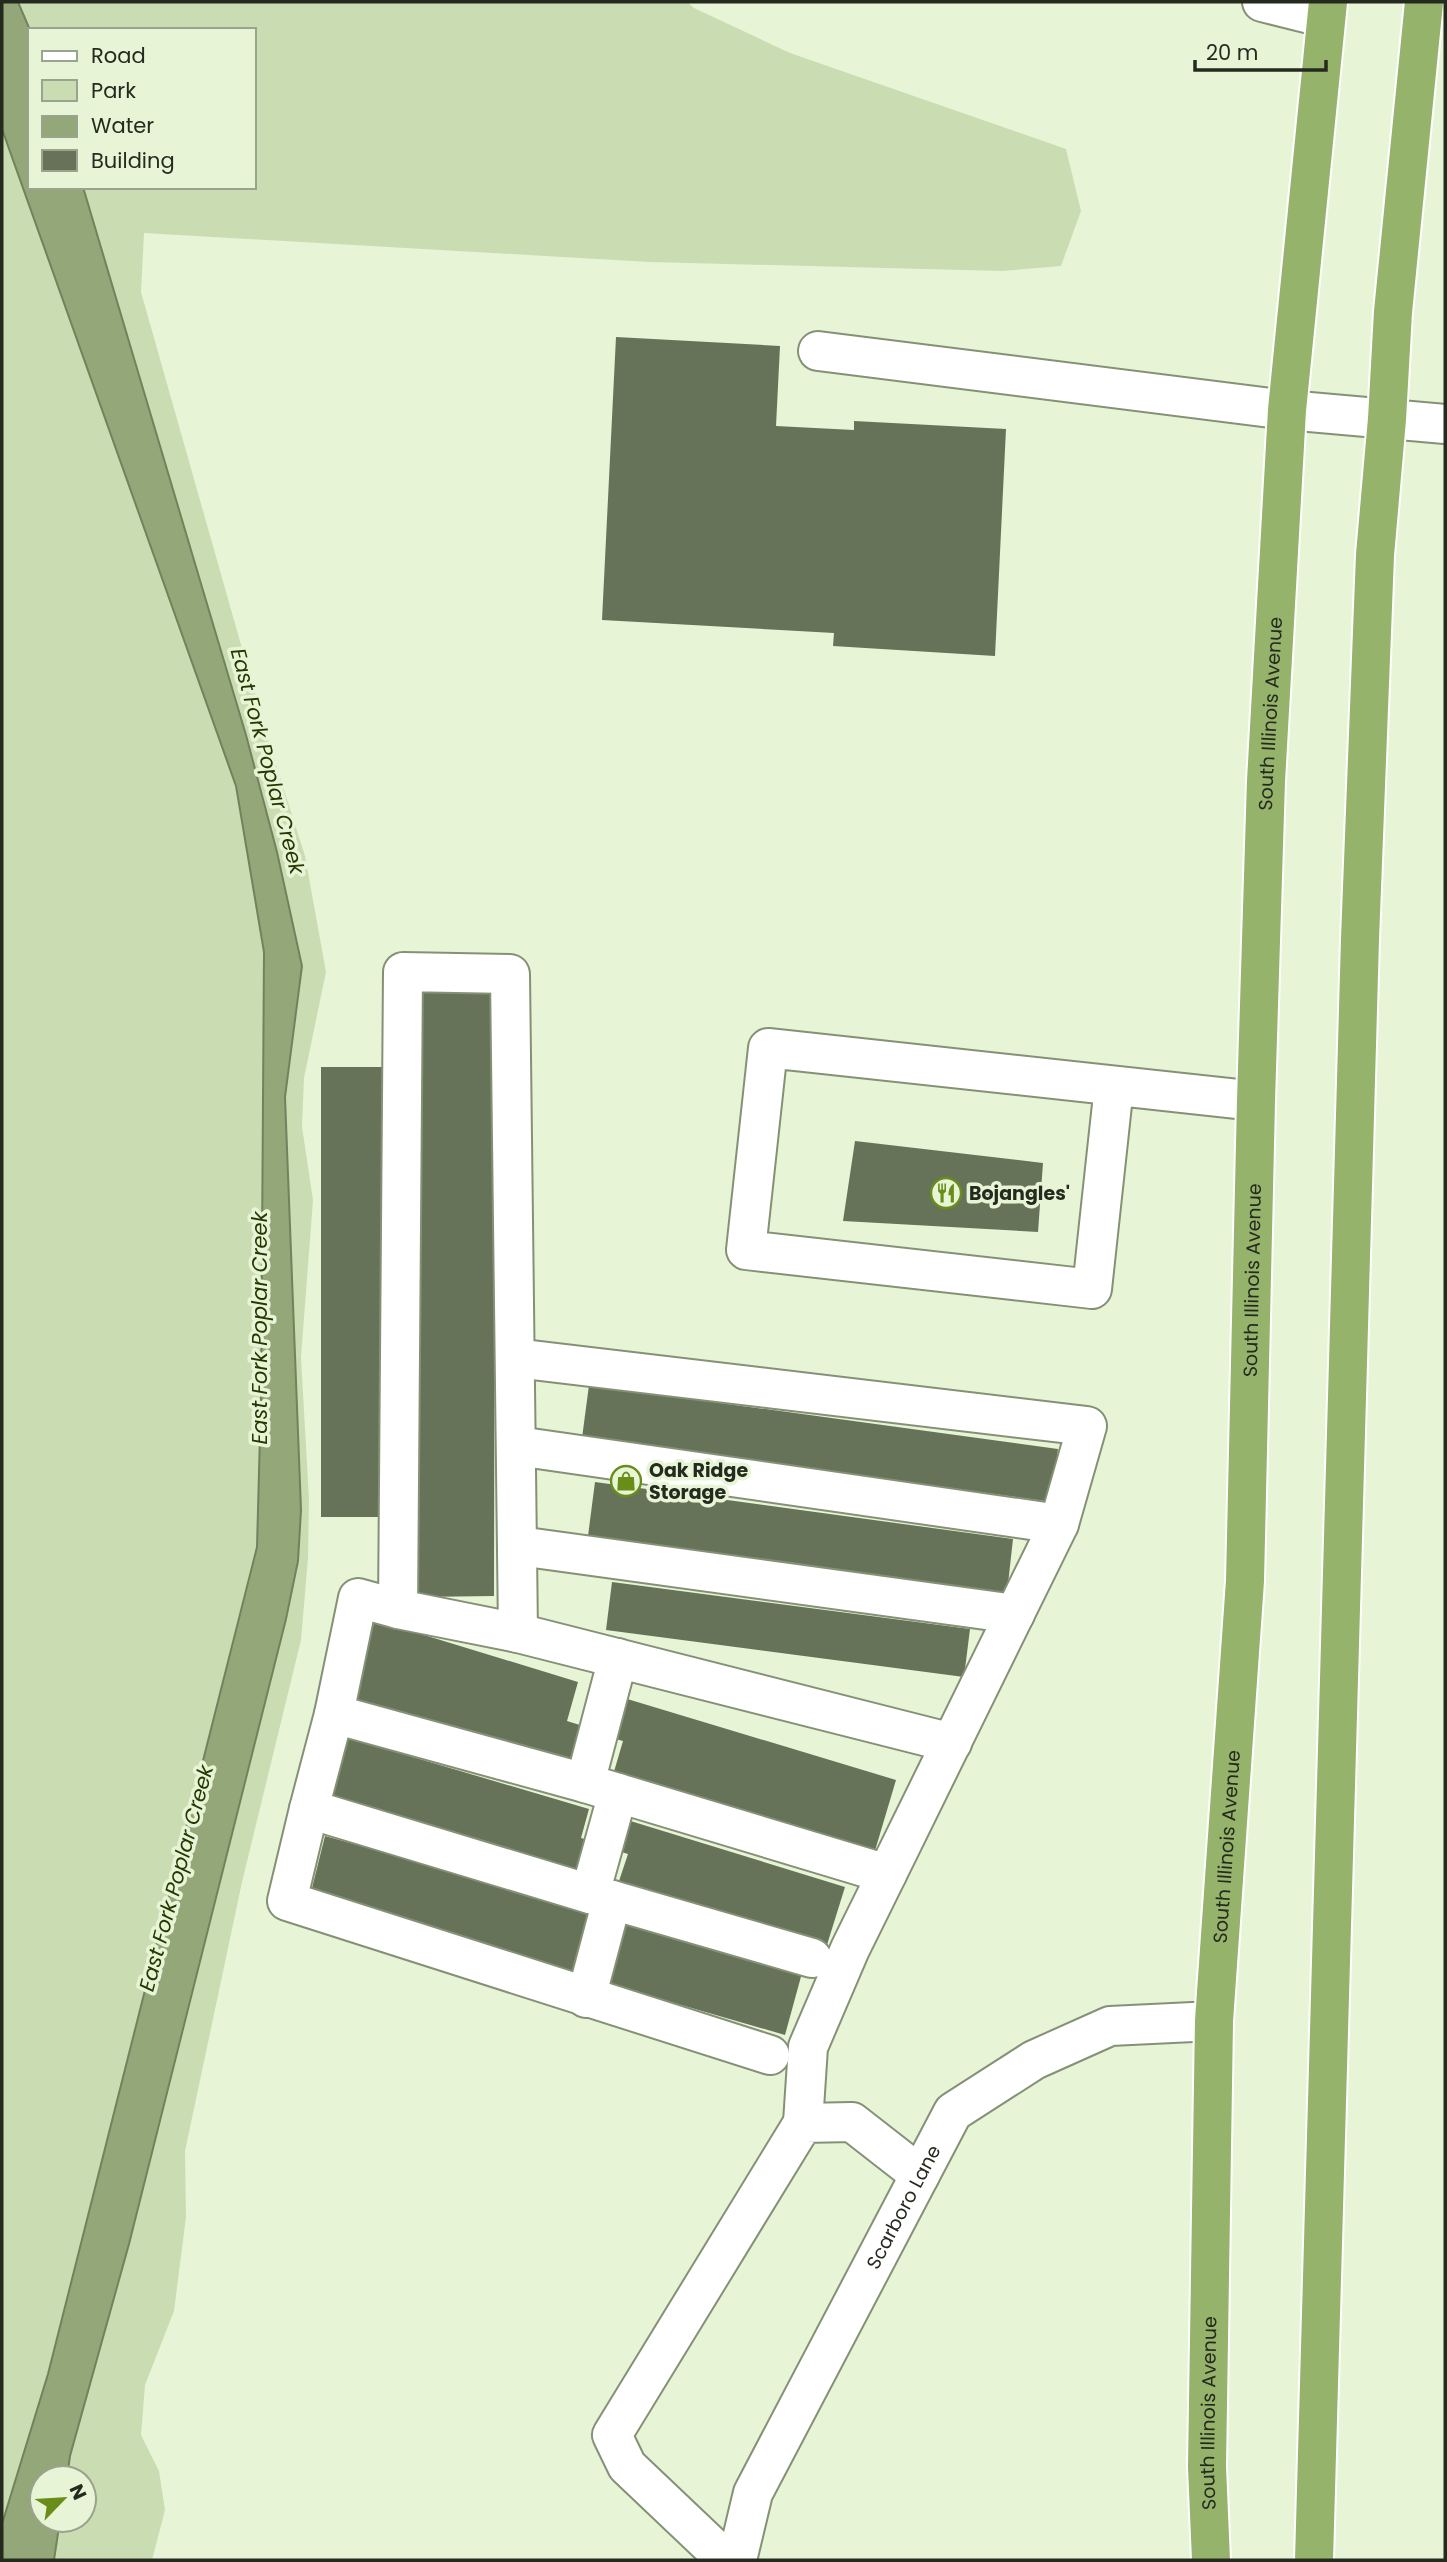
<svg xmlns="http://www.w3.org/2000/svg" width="1447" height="2562" viewBox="0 0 1447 2562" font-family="Poppins,sans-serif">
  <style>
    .green { fill: #caddb2 }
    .water { fill: #93a779; stroke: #72825e; stroke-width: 2 }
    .building { fill: #677358 }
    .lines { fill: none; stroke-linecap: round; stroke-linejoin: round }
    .minor-casing { stroke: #859176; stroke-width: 42 }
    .highway-casing { stroke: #fff; stroke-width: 42 }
    .minor { stroke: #fff; stroke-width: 38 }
    .highway { stroke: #95b36a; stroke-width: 38 }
    .labels { text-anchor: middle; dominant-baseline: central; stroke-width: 7; stroke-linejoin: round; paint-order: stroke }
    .street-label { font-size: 19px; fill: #252a1f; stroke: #e7f4d6 }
    .poi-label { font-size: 19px; font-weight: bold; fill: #252a1f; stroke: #e7f4d6; text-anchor: start }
    .water-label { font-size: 21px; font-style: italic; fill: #263802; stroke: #e7f4d6 }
  </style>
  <rect width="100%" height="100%" fill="#e7f4d6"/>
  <path class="green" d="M 18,2 L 687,2 L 694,8 L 790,53 L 1066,149 L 1081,211 L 1061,266 L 1002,271 L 650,262 L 144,233 L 141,292 L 266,733 L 305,856 L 326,972 L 304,1078 L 302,1127 L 313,1200 L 301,1357 L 309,1500 L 308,1558 L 301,1640 L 242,1882 L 185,2151 L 186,2217 L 174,2311 L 145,2385 L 141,2435 L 159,2471 L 165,2510 L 152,2560 L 54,2560 L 60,2520 L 84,2520 L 84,2478 L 67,2478 L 70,2456 L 129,2244 L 286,1619 L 298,1561 L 301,1510 L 285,1097 L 302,966 L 246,735 L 83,187 L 254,187 L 254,30 L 30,30 Z
    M 2,129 L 236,786 L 264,952 L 261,1397 L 257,1547 L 48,2374 L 2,2524 Z"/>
  <path class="water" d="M 2,2 L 18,2 L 30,30 L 30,187 L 83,187 L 246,735 L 277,852 L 302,966 L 285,1097 L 301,1510 L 298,1561 L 286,1619 L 129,2244 L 70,2456 L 67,2478 L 42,2478 L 42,2520 L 60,2520 L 54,2560 L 2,2560 L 2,2524 L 48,2374 L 257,1547 L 261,1397 L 264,952 L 236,786 L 2,129 Z"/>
  <path class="building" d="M 616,337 L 780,346 L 776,426 L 854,430 L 854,421 L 1006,429 L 995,656 L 833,646 L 834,633 L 602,620 Z
    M 495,987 L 494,1596 L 419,1597 L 415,990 Z
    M 321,1067 L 389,1067 L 390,1517 L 321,1517 Z
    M 855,1141 L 1043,1163 L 1038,1232 L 843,1221 Z
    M 589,1385 L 1058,1449 L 1052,1502 L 582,1438 Z
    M 595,1482 L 1013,1539 L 1007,1593 L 588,1536 Z
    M 612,1582 L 970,1629 L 964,1677 L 606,1630 Z
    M 375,1620 L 578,1682 L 567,1721 L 583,1726 L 570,1768 L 350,1700 Z
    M 624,1698 L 896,1780 L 874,1854 L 613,1775 L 623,1741 L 612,1738 Z
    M 345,1737 L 589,1809 L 581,1838 L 591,1841 L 582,1873 L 328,1798 Z
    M 624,1819 L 845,1887 L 826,1948 L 618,1884 L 628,1854 L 615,1850 Z
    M 325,1836 L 600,1911 L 577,1976 L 310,1896 Z
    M 627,1922 L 802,1973 L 785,2035 L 609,1984 Z"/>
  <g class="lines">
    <g class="minor-casing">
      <g id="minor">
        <path d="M 1262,2 L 1326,18"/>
        <path d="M 818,351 L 1287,410 L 1445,424"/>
        <path d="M 1114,1086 L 1092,1289 L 746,1250 L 768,1048 L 1256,1101"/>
        <path d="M 515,1358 L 1087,1426 L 1059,1524 L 887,1874 L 585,1783 L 618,1658"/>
        <path d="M 517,1446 L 1059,1524"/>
        <path d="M 519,1546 L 1015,1614"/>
        <path d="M 398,1609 L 403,972 L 510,974 L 518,1633 L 952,1743"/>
        <path d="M 518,1633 L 398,1609 L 358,1598 L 334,1714 L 585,1783"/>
        <path d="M 334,1714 L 309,1809 L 590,1894"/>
        <path d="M 309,1809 L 287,1901 L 770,2055"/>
        <path d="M 612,1900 L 812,1958"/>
        <path d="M 586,1998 L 612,1900 L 590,1894 L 618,1793"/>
        <path d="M 803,2123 L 808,2047 L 850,1949 L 887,1874"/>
        <path d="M 726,2560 L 627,2466 L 612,2435 L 803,2123 L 852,2122 L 920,2175"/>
        <path id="s1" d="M 737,2560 L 753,2493 L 953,2112 L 1034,2060 L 1110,2026 L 1214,2021"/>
      </g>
    </g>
    <g class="highway-casing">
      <g id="highway">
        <path id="s2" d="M 1211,2560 L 1207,2467 L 1214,2021 L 1245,1581 L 1256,1101 L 1266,781 L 1287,410 L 1328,2"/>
        <path d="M 1314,2560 L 1360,939 L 1375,555 L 1387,419 L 1393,312 L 1424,2"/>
      </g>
    </g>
    <use href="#minor" class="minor"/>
    <use href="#highway" class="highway"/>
  </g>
  <defs>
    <g id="restaurant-ring" transform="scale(1.575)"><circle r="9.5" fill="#e7f4d6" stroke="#688d18" stroke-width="1.5"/><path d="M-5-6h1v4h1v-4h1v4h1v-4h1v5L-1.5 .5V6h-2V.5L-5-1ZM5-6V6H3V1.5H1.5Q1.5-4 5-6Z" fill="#688d18"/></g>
    <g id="shop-ring" transform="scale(1.575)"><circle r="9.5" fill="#e7f4d6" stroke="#688d18" stroke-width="1.5"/><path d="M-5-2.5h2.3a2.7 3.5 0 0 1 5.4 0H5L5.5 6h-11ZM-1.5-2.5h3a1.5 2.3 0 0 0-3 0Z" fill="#688d18"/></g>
  </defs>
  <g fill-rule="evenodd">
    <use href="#restaurant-ring" x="946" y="1193"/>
    <use href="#shop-ring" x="626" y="1481"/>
  </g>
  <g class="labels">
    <g class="street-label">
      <text stroke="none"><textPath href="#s2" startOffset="1848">South Illinois Avenue</textPath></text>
      <text stroke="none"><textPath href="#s2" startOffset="1281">South Illinois Avenue</textPath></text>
      <text stroke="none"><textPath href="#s2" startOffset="714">South Illinois Avenue</textPath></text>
      <text stroke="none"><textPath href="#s1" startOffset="392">Scarboro Lane</textPath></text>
      <text stroke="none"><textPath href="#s2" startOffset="147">South Illinois Avenue</textPath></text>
    </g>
    <g class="poi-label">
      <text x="969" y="1193">Bojangles'</text>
      <text x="649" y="1470">Oak Ridge<tspan x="649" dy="22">Storage</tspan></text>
    </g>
    <g class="water-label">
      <text transform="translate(268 761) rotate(75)">East Fork Poplar Creek</text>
      <text transform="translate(259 1328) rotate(-90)">East Fork Poplar Creek</text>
      <text transform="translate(176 1878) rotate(-75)">East Fork Poplar Creek</text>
    </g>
  </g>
  <rect width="1447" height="2562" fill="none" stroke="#252a1f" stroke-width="7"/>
  <rect x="28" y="28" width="228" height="161" fill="#e7f4d6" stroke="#99a38d" stroke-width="2"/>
  <rect x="42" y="51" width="35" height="10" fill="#ffffff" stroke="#99a38d" stroke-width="2"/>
  <text x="91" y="63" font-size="21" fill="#252a1f">Road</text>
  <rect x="42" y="80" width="35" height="21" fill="#caddb2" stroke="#99a38d" stroke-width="2"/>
  <text x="91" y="98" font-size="21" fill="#252a1f">Park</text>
  <rect x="42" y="116" width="35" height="21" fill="#93a779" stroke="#99a38d" stroke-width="2"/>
  <text x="91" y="133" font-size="21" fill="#252a1f">Water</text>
  <rect x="42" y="150" width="35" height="21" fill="#677358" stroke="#99a38d" stroke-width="2"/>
  <text x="91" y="168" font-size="21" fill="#252a1f">Building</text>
  <g transform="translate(63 2499) rotate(65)"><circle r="33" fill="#e7f4d6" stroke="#99a38d" stroke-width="2"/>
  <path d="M0-5L12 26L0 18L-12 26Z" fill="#688d18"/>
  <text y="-10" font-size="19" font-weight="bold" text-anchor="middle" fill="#252a1f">N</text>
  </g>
  <path d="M1195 60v10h131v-10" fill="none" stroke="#252a1f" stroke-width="3.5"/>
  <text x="1206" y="60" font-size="21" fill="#252a1f" stroke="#e7f4d6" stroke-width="5" paint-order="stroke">20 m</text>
</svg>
